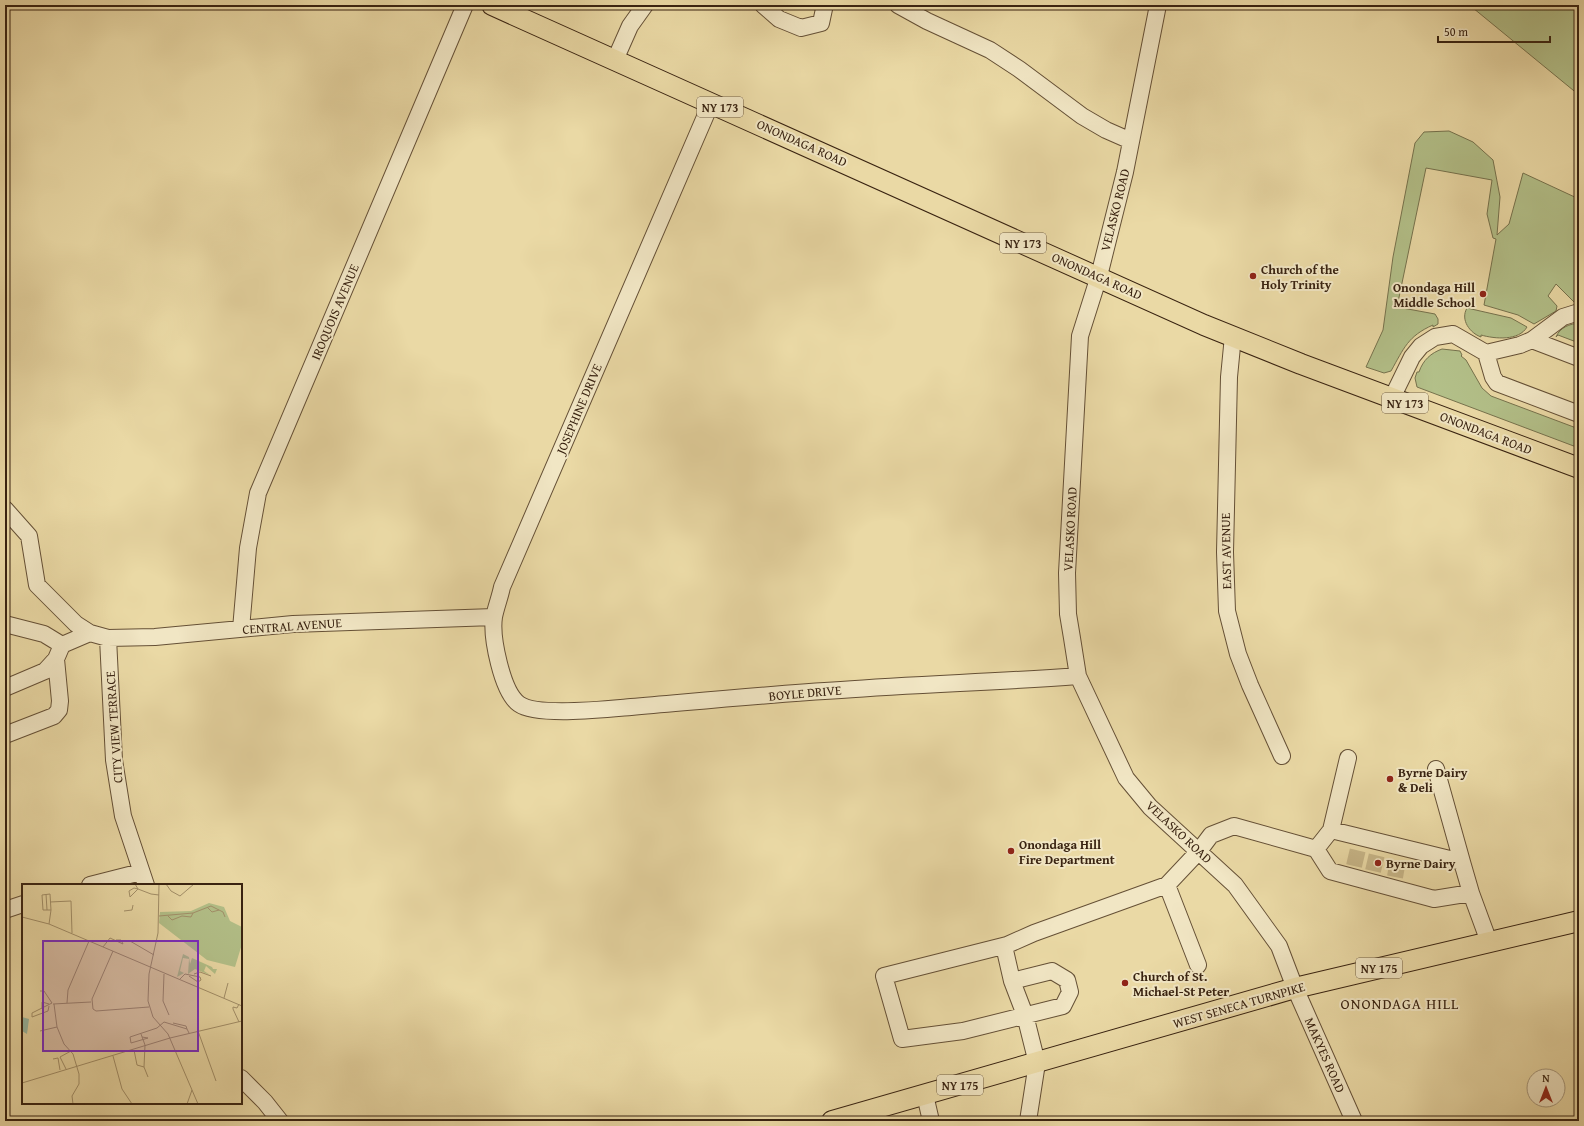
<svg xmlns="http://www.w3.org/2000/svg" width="1584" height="1126" viewBox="0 0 1584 1126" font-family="'Gentium Book Plus',serif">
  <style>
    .green { fill: #b3c089; stroke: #76724d }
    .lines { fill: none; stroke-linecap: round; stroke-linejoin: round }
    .minor-tunnel { stroke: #c7b587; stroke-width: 16; stroke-dasharray: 16 8; stroke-linecap: butt }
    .minor-casing { stroke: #655036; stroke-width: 18 }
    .major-casing { stroke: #392311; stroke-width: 22 }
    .minor { stroke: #f1e6c4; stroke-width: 16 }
    .major { stroke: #ead9a5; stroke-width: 20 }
    .poi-dot { fill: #8f2418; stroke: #f1e6c4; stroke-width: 1.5 }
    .labels { text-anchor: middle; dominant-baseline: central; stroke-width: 4; stroke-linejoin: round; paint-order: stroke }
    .shield { fill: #f1e6c4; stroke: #705e47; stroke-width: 1 }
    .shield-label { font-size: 12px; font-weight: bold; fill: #392311 }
    .street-label { font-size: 13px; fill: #392311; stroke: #f1e6c4 }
    .poi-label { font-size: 13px; font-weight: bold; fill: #392311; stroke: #f1e6c4; text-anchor: start }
    .quarter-label { font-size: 15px; letter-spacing: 1px; fill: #392311; stroke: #f1e6c4 }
    .inset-road { fill: none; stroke: #a3906a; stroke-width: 1 }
    .view { fill: #7b2cbf; fill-opacity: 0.15; stroke: #7b2cbf; stroke-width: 2 }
    .inset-edge { fill: none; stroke: #392311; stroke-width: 2 }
  </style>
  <rect width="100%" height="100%" fill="#ead9a5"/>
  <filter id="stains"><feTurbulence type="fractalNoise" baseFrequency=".005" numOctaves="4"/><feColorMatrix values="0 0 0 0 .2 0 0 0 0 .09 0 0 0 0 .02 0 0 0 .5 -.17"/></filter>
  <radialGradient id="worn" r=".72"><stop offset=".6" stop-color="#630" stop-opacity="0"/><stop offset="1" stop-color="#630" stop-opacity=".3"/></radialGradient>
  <path class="green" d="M 1440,5 L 1579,5 L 1579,95 L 1473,8 Z
    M 1449,131 L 1473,142 L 1493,160 L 1500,197 L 1497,235 L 1509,224 L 1523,173 L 1579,199 L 1579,302 L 1575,303 L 1556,284 L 1548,296 L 1557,306 L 1556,311 L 1534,324 L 1518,315 L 1484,305 L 1496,239 L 1493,238 L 1487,214 L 1492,180 L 1426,168 L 1397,307 L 1435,314 L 1438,319 L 1438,324 L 1433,327 L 1433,325 C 1408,336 1404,348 1391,371 L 1384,373 L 1366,367 L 1383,330 L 1393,257 L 1415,143 L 1424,132 Z
    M 1467,308 L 1511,318 L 1527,327 C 1519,341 1495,339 1481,335 L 1481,337 C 1470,333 1460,320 1467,308 Z
    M 1579,323 L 1579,343 L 1558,335 L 1556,337 C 1560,327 1570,324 1579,323 Z
    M 1442,349 L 1460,351 L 1462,355 L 1461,356 L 1466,360 L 1482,388 L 1491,396 L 1579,429 L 1579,448 L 1417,387 L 1415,378 L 1417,372 L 1419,372 C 1423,360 1431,353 1442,349 Z"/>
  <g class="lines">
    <path class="minor-tunnel" d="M 1354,866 L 1358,849
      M 1373,871 L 1377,854
      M 1395,877 L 1398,860"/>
    <g class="minor-casing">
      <path id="minor" d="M 763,5 L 779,19 L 801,28 L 821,23 L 824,9 L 822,5
        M 898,5 L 927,21 L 990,50 L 1019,69 L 1082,116 L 1106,130 L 1131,141
        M 1158,5 L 1125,172 L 1099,276 L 1080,336 L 1067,573 L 1068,614 L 1072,638 L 1078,676 L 1126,778 L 1150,807 L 1235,885 L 1279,946 L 1295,988 L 1354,1121
        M 615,60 L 630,26 L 645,5
        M 711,103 L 502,587 C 500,597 496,607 494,617 C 491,637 502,692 519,704 C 537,717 608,709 631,707 C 701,701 771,694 841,690 C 920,684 999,682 1078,676
        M 1233,336 L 1229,377 L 1225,552 L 1227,611 L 1238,654 L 1250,685 L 1282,756
        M 1532,340 L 1563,317 L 1579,312
        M 1486,353 L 1493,377 L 1497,383 L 1579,414
        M 1392,398 L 1412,357 L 1421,346 L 1435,337 L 1453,334 L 1486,353 L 1520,345 L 1532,340 L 1579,358
        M 5,509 L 29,536 L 37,585 L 76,624 L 90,633 L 108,638 L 155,637 L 293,624 L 494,617
        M 5,624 L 44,634 L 62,645
        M 241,629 L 248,548 L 258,493 L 465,5
        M 108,638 L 114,760 L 123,816 L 146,885
        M 5,688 L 45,671 L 56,659 L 62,645 L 90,633
        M 5,735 L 54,716 L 59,710 L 60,701 L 56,659
        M 1436,769 L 1462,862
        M 1331,830 L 1462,862 L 1471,893
        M 1316,849 L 1331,830 L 1348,758
        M 90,885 L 141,872
        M 1167,885 L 1198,965
        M 5,910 L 23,904
        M 1004,946 L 1012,981 L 1025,1015 L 1037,1063 L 1028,1121
        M 1012,981 L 1052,971 L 1067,980 L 1070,992 L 1063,1006 L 963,1031 L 902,1039 L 884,976 L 1007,945 L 1034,933 L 1167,885 L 1199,851 L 1211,835 L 1234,826 L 1316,849 L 1330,871 L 1434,899 L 1471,893 L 1489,942
        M 241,1078 L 265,1102 L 280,1121
        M 925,1095 L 931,1121"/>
    </g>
    <g class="major-casing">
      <path id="major" d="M 492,5 L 1204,325 L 1301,364 L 1579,468
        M 832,1121 L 1295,988 L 1579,921"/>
    </g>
    <use href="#minor" class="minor"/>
    <use href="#major" class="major"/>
  </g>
  <g class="poi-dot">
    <circle cx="1253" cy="276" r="4"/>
    <circle cx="1483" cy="294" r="4"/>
    <circle cx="1390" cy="779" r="4"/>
    <circle cx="1011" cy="851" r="4"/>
    <circle cx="1378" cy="863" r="4"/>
    <circle cx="1125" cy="983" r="4"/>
  </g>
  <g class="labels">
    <g class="shield">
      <rect x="697" y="97" width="46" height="20" rx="3"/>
      <rect x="1000" y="233" width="46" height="20" rx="3"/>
      <rect x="1382" y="393" width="46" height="20" rx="3"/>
      <rect x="1356" y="958" width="46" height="20" rx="3"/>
      <rect x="937" y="1075" width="46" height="20" rx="3"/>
    </g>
    <g class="shield-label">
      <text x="720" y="107">NY 173</text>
      <text x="1023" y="243">NY 173</text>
      <text x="1405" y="403">NY 173</text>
      <text x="1379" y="968">NY 175</text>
      <text x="960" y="1085">NY 175</text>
    </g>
    <g class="street-label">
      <text transform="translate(802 143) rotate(24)">ONONDAGA ROAD</text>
      <text transform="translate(1115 210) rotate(-76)">VELASKO ROAD</text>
      <text transform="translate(1097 276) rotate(24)">ONONDAGA ROAD</text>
      <text transform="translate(335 312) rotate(-67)">IROQUOIS AVENUE</text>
      <text transform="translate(579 409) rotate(-67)">JOSEPHINE DRIVE</text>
      <text transform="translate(1486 433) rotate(21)">ONONDAGA ROAD</text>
      <text transform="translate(1070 529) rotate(-87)">VELASKO ROAD</text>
      <text transform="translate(1226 551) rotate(-91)">EAST AVENUE</text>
      <text transform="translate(292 626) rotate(-4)">CENTRAL AVENUE</text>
      <text transform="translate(805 693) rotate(-5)">BOYLE DRIVE</text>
      <text transform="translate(114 727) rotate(-94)">CITY VIEW TERRACE</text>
      <text transform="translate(1179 832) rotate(43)">VELASKO ROAD</text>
      <text transform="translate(1239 1005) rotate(-16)">WEST SENECA TURNPIKE</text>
      <text transform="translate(1325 1055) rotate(66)">MAKYES ROAD</text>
    </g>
    <g class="poi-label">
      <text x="1261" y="269">Church of the<tspan x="1261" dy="15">Holy Trinity</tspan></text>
      <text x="1475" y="287" text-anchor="end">Onondaga Hill<tspan x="1475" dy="15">Middle School</tspan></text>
      <text x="1398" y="772">Byrne Dairy<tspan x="1398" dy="15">&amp; Deli</tspan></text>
      <text x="1019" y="844">Onondaga Hill<tspan x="1019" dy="15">Fire Department</tspan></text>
      <text x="1386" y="863">Byrne Dairy</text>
      <text x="1133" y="976">Church of St.<tspan x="1133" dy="15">Michael-St Peter</tspan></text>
    </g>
    <g class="quarter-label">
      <text x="1400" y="1003">ONONDAGA HILL</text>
    </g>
  </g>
  <g transform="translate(22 884)">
    <rect width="220" height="220" fill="#ead9a5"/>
    <path d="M 187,19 L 202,23 L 208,37 L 220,43 L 220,60 L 213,83 L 185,76 L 137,39 L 138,28 L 169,27 ZM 161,70 L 167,73 L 168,80 L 170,74 L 190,83 L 191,85 L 195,85 L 193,90 L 184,82 L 182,87 L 188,91 L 173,85 L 166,90 L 167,75 L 161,74 L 158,87 L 162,89 L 155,93 Z" fill="#b3c089"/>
    <path d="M 0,133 L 7,135 L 5,150 L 0,147 Z" fill="#98baa4"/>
    <path class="inset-road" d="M 113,0 L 116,5 L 108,13 L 107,7 L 112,4 L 116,5 L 129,10 L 137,11M 137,0 L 136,49 L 127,90 L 126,117 L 131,133 L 146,150 L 170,206 L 165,220M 144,0 L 149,7 L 158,12 L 172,0M 24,10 L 25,26M 28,18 L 49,17 L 50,49M 185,23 L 190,28 L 197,26M 102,27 L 110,26 L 111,21M 137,32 L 171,29 L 189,22 L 201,28 L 203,33M 146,32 L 150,36 L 160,32 L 169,33 L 171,29M 0,33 L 27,40 L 220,122M 27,40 L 29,26 L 28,10 L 20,11 L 21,26 L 29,26M 108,57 L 132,71M 81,63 L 88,54 L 101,60 L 99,56 L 94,56M 91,67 L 70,115 L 71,125 L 74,127 L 127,123M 142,90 L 141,117 L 147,131M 172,90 L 178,88 L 189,92M 158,95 L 163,90 L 178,93 L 179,96 L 176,98 L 167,92M 18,107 L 22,107 L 30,119M 202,114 L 206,99M 45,119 L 46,106 L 67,57M 31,120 L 69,118M 32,120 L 35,143 L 42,160 L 51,170 L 57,190 L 57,200 L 50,212 L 51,220M 217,120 L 215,124 L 211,123 L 211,125 L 217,138M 27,122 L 26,127 L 10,133 L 10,129 L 30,119M 20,125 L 20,118 L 27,120M 151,139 L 164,142 L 165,145M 18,147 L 35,143M 176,147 L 194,197M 119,150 L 123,161 L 122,183M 120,153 L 126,154 L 109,159 L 108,153 L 135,144 L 142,138 L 165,145 L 167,149M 112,166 L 115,181 L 122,183 L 126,193M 91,172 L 100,205 L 110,220M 31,175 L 36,174 L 38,186M 44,185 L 38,173 L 49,167M 0,199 L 148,154 L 220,137M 170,206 L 176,220"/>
    <path class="view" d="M 21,57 L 176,57 L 176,167 L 21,167 Z"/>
    <rect width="220" height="220" class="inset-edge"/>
  </g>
  <rect width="1584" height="1126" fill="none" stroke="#ead9a5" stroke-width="20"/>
  <rect x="6" y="6" width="1572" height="1114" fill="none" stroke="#392311" stroke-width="2"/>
  <rect x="10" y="10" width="1564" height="1106" fill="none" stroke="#392311"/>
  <g transform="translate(1546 1088)"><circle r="19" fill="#f1e6c4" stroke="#a7987c"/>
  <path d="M0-3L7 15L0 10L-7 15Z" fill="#8f2418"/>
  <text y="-6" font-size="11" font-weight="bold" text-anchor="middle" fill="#392311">N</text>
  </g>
  <path d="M1438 36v6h112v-6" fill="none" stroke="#392311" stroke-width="2"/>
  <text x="1444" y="36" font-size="12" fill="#392311" stroke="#f1e6c4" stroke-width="3" paint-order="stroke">50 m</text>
  <rect width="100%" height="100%" filter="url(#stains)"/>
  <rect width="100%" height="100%" fill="url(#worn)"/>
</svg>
